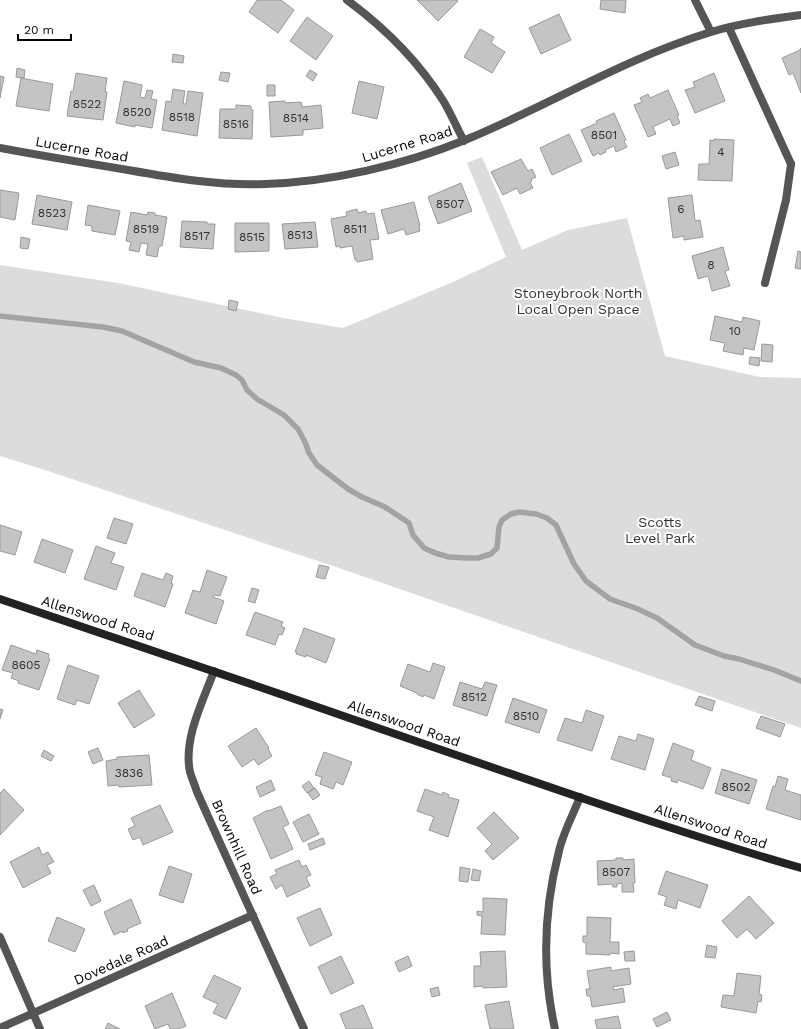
<svg xmlns="http://www.w3.org/2000/svg" width="801" height="1029" viewBox="0 0 801 1029" font-family="'Work Sans',sans-serif">
  <style>
    .green { fill: #dcdcdc }
    .lines { fill: none; stroke-linecap: round; stroke-linejoin: round }
    .stream { stroke: #a3a3a3; stroke-width: 5.5 }
    .building { fill: #c4c4c4; stroke: #999 }
    .lane { stroke: #555; stroke-width: 8 }
    .street { stroke: #555; stroke-width: 8 }
    .secondary { stroke: #222; stroke-width: 8 }
    .labels { text-anchor: middle; dominant-baseline: central; stroke-width: 4; stroke-linejoin: round; paint-order: stroke }
    .number-label { font-size: 12px; fill: #313131 }
    .street-label { font-size: 14px; fill: #000; stroke: #fff }
    .park-label { font-size: 14px; fill: #333; stroke: #fff }
  </style>
  <rect width="100%" height="100%" fill="#fff"/>
  <path class="green" d="M 482,157 L 522,250 L 568,230 L 627,218 L 665,356 L 760,377 L 801,378 L 801,728 L 339,568 L 45,470 L 0,456 L 0,265 L 118,283 L 283,318 L 343,328 L 453,282 L 506,257 L 467,163 Z"/>
  <g class="lines">
    <path class="stream" d="M 0,316 L 103,327 L 122,331 L 194,362 L 221,368 L 236,375 L 242,380 L 247,390 L 257,399 L 284,415 L 298,429 L 305,442 L 309,453 L 317,465 L 348,489 L 362,497 L 385,507 L 409,523 L 413,535 L 424,548 L 435,553 L 449,557 L 467,558 L 478,558 L 491,554 L 497,548 L 499,527 L 502,520 L 511,514 L 519,512 L 536,514 L 547,518 L 556,525 L 574,564 L 586,581 L 610,599 L 638,609 L 657,618 L 695,645 L 724,656 L 739,659 L 774,670 L 801,681"/>
  </g>
  <path class="building" d="M 257,0 L 281,0 L 294,10 L 278,33 L 249,12 Z
    M 417,0 L 457,0 L 458,1 L 438,21 Z
    M 601,0 L 626,0 L 625,13 L 600,9 Z
    M 559,14 L 571,40 L 541,54 L 529,28 Z
    M 307,17 L 333,36 L 316,60 L 290,41 Z
    M 480,29 L 494,37 L 491,43 L 505,52 L 492,73 L 464,57 Z
    M 801,48 L 801,93 L 793,73 L 789,75 L 782,58 L 800,50 L 800,49 Z
    M 173,54 L 184,56 L 183,63 L 172,62 Z
    M 17,68 L 25,70 L 24,78 L 16,77 Z
    M 310,70 L 317,74 L 313,81 L 306,76 Z
    M 221,72 L 230,73 L 228,82 L 219,80 Z
    M 76,73 L 107,78 L 105,92 L 107,92 L 103,120 L 67,116 L 71,91 L 73,92 Z
    M 714,73 L 725,101 L 695,113 L 685,90 L 695,87 L 693,82 Z
    M 0,76 L 4,77 L 0,98 Z
    M 21,78 L 53,84 L 49,111 L 16,106 Z
    M 124,81 L 142,85 L 140,97 L 145,98 L 147,90 L 153,91 L 151,99 L 157,100 L 152,128 L 135,125 L 135,127 L 116,123 Z
    M 359,81 L 384,87 L 377,119 L 352,113 Z
    M 267,85 L 275,85 L 275,96 L 267,96 Z
    M 173,89 L 185,91 L 183,104 L 186,104 L 188,91 L 203,93 L 197,136 L 162,130 L 166,101 L 171,102 Z
    M 668,90 L 679,115 L 677,116 L 680,123 L 673,126 L 670,119 L 653,127 L 656,134 L 648,137 L 634,105 L 642,102 L 640,98 L 648,94 L 650,98 Z
    M 285,101 L 285,103 L 301,102 L 302,107 L 321,105 L 323,128 L 303,130 L 303,135 L 271,137 L 269,102 Z
    M 236,105 L 251,106 L 251,110 L 253,110 L 252,139 L 219,138 L 220,109 L 236,109 Z
    M 614,113 L 626,140 L 624,141 L 627,147 L 616,152 L 614,146 L 605,150 L 606,152 L 600,155 L 599,153 L 593,156 L 581,130 L 597,123 L 596,121 Z
    M 569,134 L 582,161 L 552,175 L 540,148 Z
    M 714,139 L 734,140 L 732,181 L 698,180 L 699,164 L 709,164 L 710,140 L 714,141 Z
    M 675,152 L 679,165 L 666,169 L 662,156 Z
    M 521,159 L 528,171 L 532,169 L 536,177 L 531,179 L 532,181 L 530,182 L 533,188 L 520,194 L 517,188 L 503,195 L 491,172 Z
    M 461,183 L 472,211 L 438,224 L 428,197 Z
    M 0,190 L 19,193 L 15,220 L 0,217 Z
    M 37,195 L 72,202 L 67,230 L 32,224 Z
    M 692,195 L 695,221 L 700,220 L 703,237 L 684,240 L 684,236 L 673,238 L 668,198 Z
    M 414,202 L 420,226 L 419,226 L 420,231 L 406,235 L 404,229 L 388,234 L 381,210 Z
    M 88,205 L 120,211 L 115,235 L 92,231 L 92,226 L 85,225 Z
    M 357,209 L 358,213 L 366,211 L 367,214 L 374,213 L 379,239 L 370,240 L 373,259 L 357,262 L 356,260 L 355,260 L 352,246 L 340,248 L 340,246 L 336,247 L 331,219 L 347,216 L 346,212 Z
    M 131,212 L 147,215 L 148,212 L 155,213 L 155,215 L 167,217 L 162,246 L 159,246 L 157,257 L 146,255 L 148,244 L 141,243 L 139,252 L 129,250 L 131,242 L 126,241 Z
    M 182,221 L 207,222 L 207,224 L 215,224 L 213,249 L 180,247 Z
    M 315,222 L 318,247 L 285,249 L 282,224 Z
    M 235,223 L 269,223 L 269,251 L 235,252 Z
    M 21,237 L 30,239 L 28,249 L 20,248 Z
    M 723,247 L 729,270 L 725,271 L 730,286 L 712,291 L 708,276 L 698,279 L 692,256 Z
    M 798,251 L 801,252 L 801,269 L 795,268 Z
    M 229,300 L 238,302 L 236,311 L 228,309 Z
    M 715,316 L 742,322 L 743,317 L 760,321 L 754,350 L 744,348 L 743,355 L 723,351 L 725,343 L 710,340 Z
    M 762,344 L 773,345 L 772,362 L 761,361 Z
    M 750,357 L 760,358 L 759,366 L 749,364 Z
    M 114,518 L 133,524 L 126,544 L 107,538 Z
    M 0,525 L 22,532 L 15,555 L 0,551 Z
    M 42,539 L 73,550 L 65,573 L 34,562 Z
    M 96,546 L 115,553 L 111,563 L 124,567 L 116,590 L 84,579 Z
    M 319,565 L 329,567 L 325,579 L 316,577 Z
    M 207,570 L 227,577 L 220,596 L 214,595 L 213,597 L 224,601 L 216,624 L 185,613 L 193,590 L 200,592 Z
    M 142,573 L 163,580 L 166,573 L 173,576 L 171,583 L 173,584 L 165,607 L 134,596 Z
    M 252,588 L 259,590 L 255,603 L 248,601 Z
    M 255,612 L 283,622 L 281,626 L 285,628 L 282,635 L 279,634 L 275,645 L 246,635 Z
    M 304,628 L 335,639 L 326,663 L 306,655 L 306,657 L 296,654 L 297,652 L 295,652 Z
    M 11,645 L 36,654 L 37,650 L 49,654 L 48,658 L 50,659 L 39,690 L 18,683 L 19,681 L 11,678 L 13,673 L 2,670 Z
    M 433,663 L 445,667 L 434,699 L 424,695 L 423,697 L 417,694 L 417,693 L 400,686 L 408,664 L 430,672 Z
    M 68,665 L 99,676 L 89,704 L 77,700 L 75,705 L 57,699 Z
    M 460,682 L 482,689 L 485,682 L 497,685 L 487,716 L 453,705 Z
    M 139,690 L 155,715 L 134,728 L 118,703 Z
    M 699,696 L 715,701 L 712,711 L 695,705 Z
    M 513,698 L 547,710 L 539,733 L 505,722 Z
    M 0,709 L 3,710 L 0,719 Z
    M 586,710 L 604,716 L 592,751 L 557,740 L 565,718 L 582,723 Z
    M 761,716 L 785,724 L 780,737 L 756,728 Z
    M 256,728 L 269,748 L 268,749 L 272,756 L 258,765 L 254,759 L 242,767 L 228,746 Z
    M 638,734 L 654,739 L 645,770 L 611,759 L 619,736 L 636,741 Z
    M 673,743 L 694,751 L 691,760 L 711,768 L 703,789 L 678,780 L 677,783 L 671,781 L 672,778 L 662,775 Z
    M 98,748 L 103,760 L 93,764 L 88,752 Z
    M 44,750 L 54,756 L 51,761 L 41,756 Z
    M 324,752 L 352,762 L 343,785 L 336,782 L 333,789 L 320,784 L 322,777 L 315,775 Z
    M 149,755 L 152,785 L 119,787 L 119,785 L 108,786 L 106,761 L 117,759 L 117,757 Z
    M 722,769 L 757,780 L 749,804 L 715,793 Z
    M 778,776 L 788,779 L 785,790 L 801,795 L 801,820 L 766,809 L 773,786 L 775,787 Z
    M 271,780 L 275,790 L 260,797 L 256,787 Z
    M 309,781 L 314,788 L 307,793 L 302,786 Z
    M 315,788 L 320,795 L 313,800 L 308,793 Z
    M 4,789 L 24,810 L 0,835 L 0,793 Z
    M 425,789 L 442,795 L 443,792 L 449,795 L 448,797 L 459,800 L 448,837 L 429,830 L 434,817 L 417,811 Z
    M 160,805 L 173,832 L 143,845 L 140,837 L 133,840 L 128,829 L 135,826 L 131,818 Z
    M 281,806 L 289,824 L 283,827 L 293,849 L 271,859 L 253,818 L 268,810 L 268,811 Z
    M 494,812 L 519,838 L 493,860 L 485,851 L 492,844 L 477,828 Z
    M 309,814 L 319,834 L 303,842 L 293,822 Z
    M 323,838 L 325,844 L 310,850 L 308,844 Z
    M 39,847 L 42,855 L 48,852 L 54,862 L 47,865 L 51,873 L 23,888 L 10,862 Z
    M 616,858 L 623,858 L 623,860 L 634,859 L 635,883 L 633,883 L 634,892 L 622,892 L 622,883 L 617,884 L 617,887 L 613,887 L 612,884 L 598,885 L 597,861 L 616,860 Z
    M 299,860 L 302,867 L 306,865 L 311,875 L 306,877 L 310,886 L 287,897 L 282,885 L 276,889 L 270,877 L 277,874 L 275,870 Z
    M 169,866 L 192,874 L 183,903 L 159,895 Z
    M 460,867 L 470,869 L 468,882 L 459,881 Z
    M 473,869 L 481,871 L 479,881 L 471,880 Z
    M 666,871 L 708,885 L 700,908 L 678,900 L 676,909 L 664,905 L 667,897 L 658,894 Z
    M 94,885 L 101,901 L 91,906 L 83,890 Z
    M 749,896 L 774,923 L 756,939 L 747,929 L 737,938 L 722,921 Z
    M 483,898 L 507,899 L 505,935 L 481,934 L 482,916 L 477,915 L 477,911 L 483,912 Z
    M 131,899 L 141,923 L 127,929 L 128,931 L 123,933 L 123,931 L 114,935 L 104,912 Z
    M 320,908 L 332,935 L 310,946 L 297,918 Z
    M 57,917 L 85,929 L 75,952 L 48,941 Z
    M 587,917 L 611,918 L 610,942 L 619,942 L 619,954 L 610,953 L 610,955 L 586,954 L 586,943 L 583,942 L 583,936 L 587,936 Z
    M 707,945 L 717,947 L 715,958 L 705,957 Z
    M 505,951 L 507,987 L 483,988 L 483,986 L 474,987 L 474,966 L 481,966 L 480,952 Z
    M 634,951 L 635,961 L 625,961 L 624,952 Z
    M 341,956 L 354,983 L 331,994 L 318,967 Z
    M 408,956 L 412,966 L 399,972 L 395,962 Z
    M 611,967 L 611,971 L 629,968 L 631,984 L 613,987 L 614,990 L 623,988 L 625,1002 L 592,1007 L 590,996 L 587,996 L 586,989 L 590,989 L 587,971 Z
    M 737,973 L 761,976 L 759,994 L 762,995 L 761,1002 L 758,1001 L 756,1013 L 721,1007 L 723,995 L 734,996 Z
    M 214,975 L 241,988 L 226,1019 L 213,1013 L 218,1004 L 203,997 Z
    M 438,987 L 440,995 L 432,997 L 430,989 Z
    M 172,993 L 186,1026 L 178,1029 L 170,1029 L 168,1024 L 155,1029 L 145,1006 Z
    M 509,1001 L 514,1029 L 490,1029 L 485,1005 Z
    M 363,1005 L 373,1029 L 346,1029 L 340,1014 Z
    M 667,1012 L 671,1020 L 657,1027 L 653,1019 Z
    M 618,1016 L 621,1029 L 597,1029 L 595,1020 Z
    M 108,1023 L 120,1029 L 105,1029 Z"/>
  <g class="lines">
    <path class="lane" d="M 765,283 L 786,200 L 791,164"/>
    <path class="street" d="M 347,0 C 385,28 419,62 444,102 C 451,114 457,128 464,141
      M 695,0 L 711,32
      M 729,28 L 791,164
      M 0,148 C 43,156 85,163 128,170 C 173,178 220,186 265,184 C 331,182 404,165 465,140 C 548,106 625,58 711,32 C 740,23 771,19 801,15
      M 214,671 C 203,701 183,739 190,772 C 192,779 195,785 197,792 L 304,1029
      M 0,937 L 40,1029
      M 0,1028 L 253,915
      M 555,1029 C 542,971 544,909 559,851 C 563,833 573,815 580,797"/>
    <path class="secondary" d="M 0,599 C 144,647 287,696 430,746 C 553,788 676,832 801,868"/>
  </g>
  <g class="labels">
    <g class="number-label">
      <text x="87" y="104">8522</text>
      <text x="137" y="112">8520</text>
      <text x="182" y="117">8518</text>
      <text x="296" y="118">8514</text>
      <text x="236" y="124">8516</text>
      <text x="604" y="135">8501</text>
      <text x="721" y="152">4</text>
      <text x="450" y="204">8507</text>
      <text x="681" y="209">6</text>
      <text x="52" y="213">8523</text>
      <text x="146" y="229">8519</text>
      <text x="355" y="229">8511</text>
      <text x="300" y="235">8513</text>
      <text x="197" y="236">8517</text>
      <text x="252" y="237">8515</text>
      <text x="711" y="265">8</text>
      <text x="735" y="331">10</text>
      <text x="26" y="665">8605</text>
      <text x="474" y="697">8512</text>
      <text x="526" y="716">8510</text>
      <text x="129" y="773">3836</text>
      <text x="736" y="787">8502</text>
      <text x="616" y="872">8507</text>
    </g>
    <g class="street-label">
      <text transform="translate(407 144) rotate(-17)">Lucerne Road</text>
      <text transform="translate(82 149) rotate(10)">Lucerne Road</text>
      <text transform="translate(98 618) rotate(18)">Allenswood Road</text>
      <text transform="translate(404 723) rotate(19)">Allenswood Road</text>
      <text transform="translate(711 826) rotate(18)">Allenswood Road</text>
      <text transform="translate(237 847) rotate(66)">Brownhill Road</text>
      <text transform="translate(121 960) rotate(-24)">Dovedale Road</text>
    </g>
    <g class="park-label">
      <text x="578" y="293">Stoneybrook North<tspan x="578" dy="16">Local Open Space</tspan></text>
      <text x="660" y="522">Scotts<tspan x="660" dy="16">Level Park</tspan></text>
    </g>
  </g>
  <path d="M18 34v6h53v-6" fill="none" stroke="#000000" stroke-width="2"/>
  <text x="24" y="34" font-size="12" fill="#000000" stroke="#ffffff" stroke-width="3" paint-order="stroke">20 m</text>
</svg>
